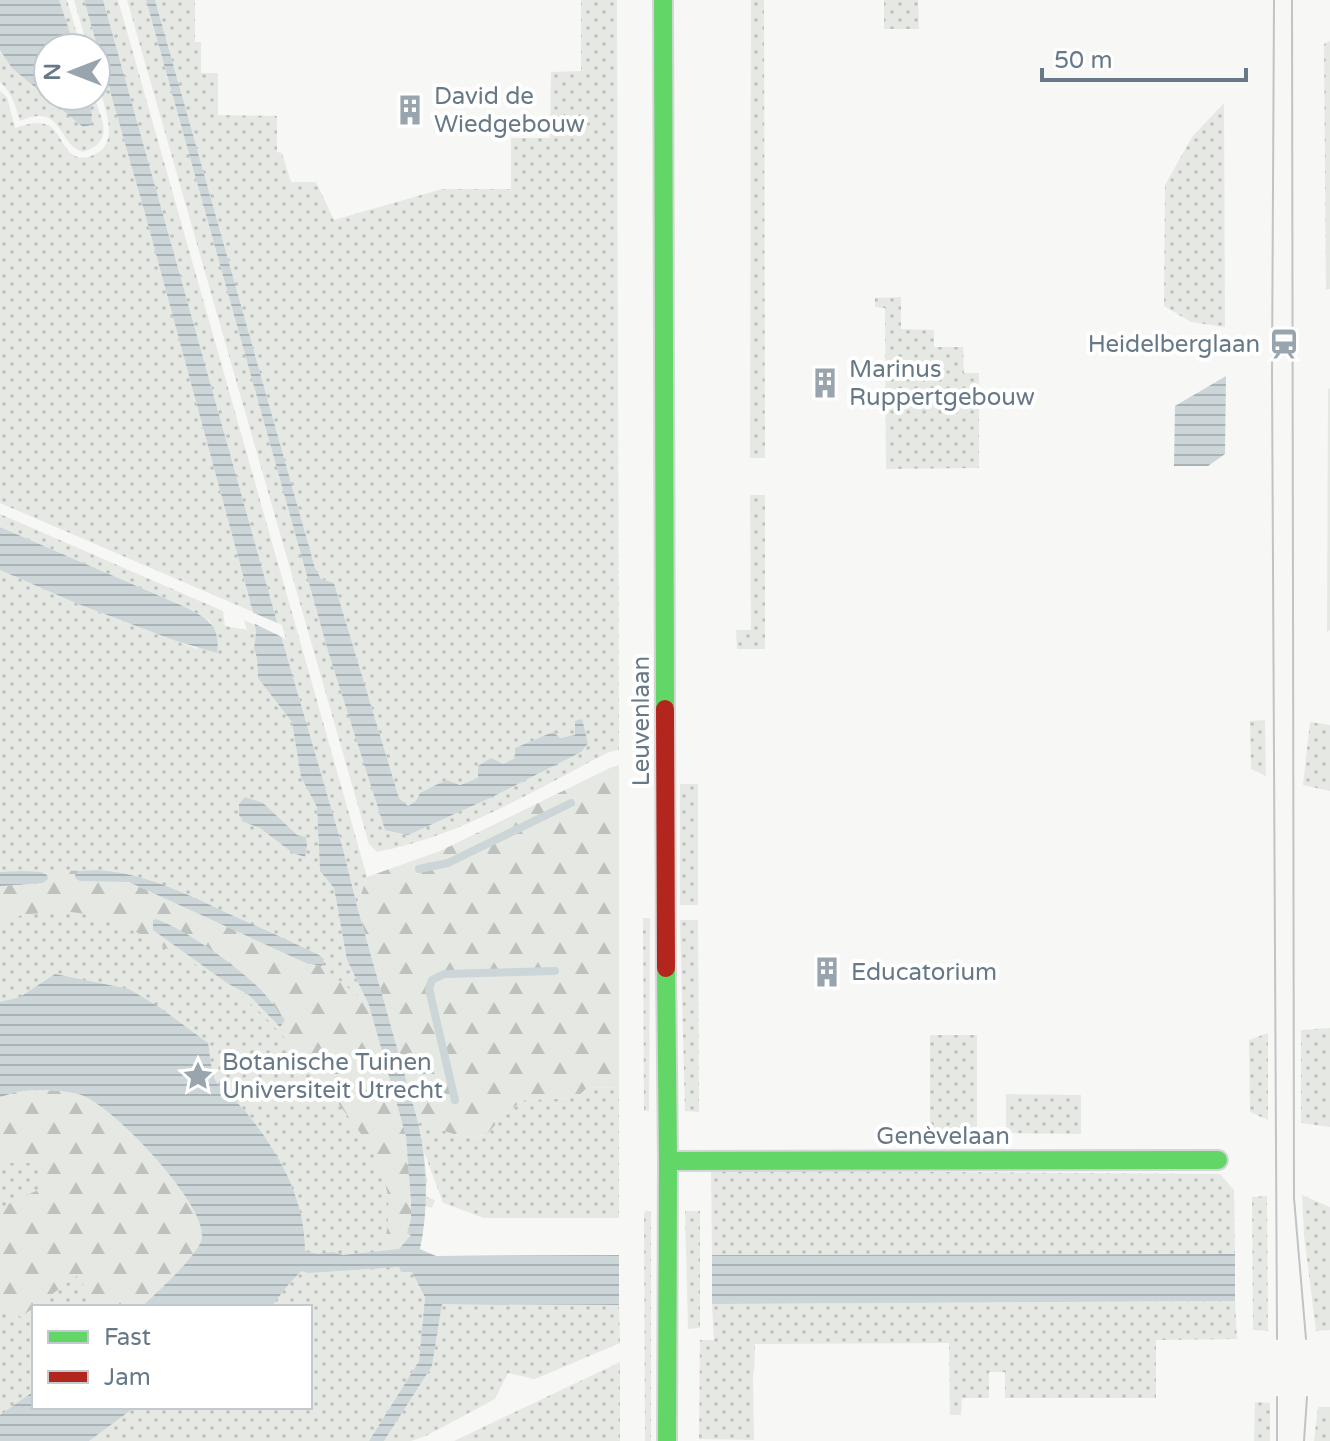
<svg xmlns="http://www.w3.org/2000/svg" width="1330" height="1441" viewBox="0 0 1330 1441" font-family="'Varela Round',sans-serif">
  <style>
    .grass { fill: url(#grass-dots); fill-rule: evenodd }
    .forest { fill: url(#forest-firs) }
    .water { fill: url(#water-rules) }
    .pier { fill: #f7f7f6 }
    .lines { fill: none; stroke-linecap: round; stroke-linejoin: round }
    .stream { stroke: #ccd5d7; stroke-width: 8 }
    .fast-casing { stroke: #d4d5d6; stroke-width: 22 }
    .jam-casing { stroke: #d4d5d6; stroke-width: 22 }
    .fast { stroke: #63d668; stroke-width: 18 }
    .jam { stroke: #b3261e; stroke-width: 18 }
    .tram { stroke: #c1c3c4; stroke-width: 2 }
    .labels { text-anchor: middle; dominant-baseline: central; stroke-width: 8; stroke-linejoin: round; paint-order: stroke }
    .poi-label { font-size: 24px; fill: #677987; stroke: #fff; text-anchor: start }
    .street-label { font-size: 24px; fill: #677987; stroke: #fff }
  </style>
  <defs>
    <pattern id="grass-dots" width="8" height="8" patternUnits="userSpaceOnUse" patternTransform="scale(2)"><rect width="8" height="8" fill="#e6e9e3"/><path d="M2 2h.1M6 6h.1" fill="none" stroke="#bec2be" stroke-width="1.8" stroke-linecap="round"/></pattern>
    <pattern id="forest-firs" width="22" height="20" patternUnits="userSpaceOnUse" patternTransform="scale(2)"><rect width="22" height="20" fill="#e6e9e3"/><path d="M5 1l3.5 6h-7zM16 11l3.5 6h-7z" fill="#bec2be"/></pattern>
    <pattern id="water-rules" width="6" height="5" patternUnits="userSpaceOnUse" patternTransform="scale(2)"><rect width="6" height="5" fill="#ccd5d7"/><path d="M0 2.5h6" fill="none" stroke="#a9b2b4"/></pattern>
  </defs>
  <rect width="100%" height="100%" fill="#f7f7f6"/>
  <path class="grass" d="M 0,0 L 67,0 L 81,48 L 48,48 L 48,96 L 94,96 C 102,120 115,142 83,152 C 56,144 64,102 20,121 C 15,105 12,93 0,82 Z
    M 74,0 L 84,0 L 144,210 L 253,612 L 0,503 L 0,91 L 7,97 L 15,128 C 25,125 34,121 45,124 C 64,129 63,166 91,156 C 125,144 101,102 97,79 C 95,69 96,58 96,48 L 88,48 Z
    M 103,0 L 118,0 L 367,877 L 357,906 L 343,849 L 279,629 Z
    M 127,0 L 146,0 L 328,650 L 385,830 L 581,752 L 582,720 L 575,722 L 575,735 L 560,738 L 503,764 L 478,766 L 478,778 L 416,801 L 408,806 L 399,798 L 334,583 L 321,579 L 315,568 L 155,0 L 195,0 L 195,42 L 201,42 L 201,73 L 218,73 L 218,115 L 277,116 L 277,152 L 282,153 L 291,182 L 316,182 L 334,220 L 442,189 L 511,189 L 511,138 L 550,138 L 551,72 L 581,71 L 581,0 L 617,0 L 619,750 L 609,752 C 535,790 459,837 377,852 L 369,844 Z
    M 751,0 L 764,0 L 765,458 L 750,458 Z
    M 884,0 L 918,0 L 919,29 L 884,29 Z
    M 1330,41 L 1330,289 L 1326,290 L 1324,44 Z
    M 1224,103 L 1225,327 L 1191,322 L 1164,306 L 1165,185 L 1192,137 Z
    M 901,297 L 901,329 L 934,330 L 934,347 L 963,347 L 964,373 L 979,373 L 979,468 L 886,469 L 885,308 L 875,307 L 875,298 Z
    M 1328,388 L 1330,389 L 1330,630 L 1327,632 Z
    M 750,495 L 765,495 L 765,649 L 737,649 L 736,630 L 751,630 Z
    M 0,514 L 223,611 L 225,626 L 247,630 L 244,620 L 255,625 L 256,632 L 254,648 L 257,657 L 258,677 L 292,721 L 301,777 L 317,807 L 320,871 L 334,888 L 347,960 L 369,1005 L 422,1140 L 418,1122 L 465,1138 L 485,1135 L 509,1110 L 525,1100 L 571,1098 L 578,1095 L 587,1088 L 619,1087 L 619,1218 L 484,1218 L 443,1203 L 424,1152 L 427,1182 L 425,1196 L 435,1200 L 432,1208 L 425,1206 L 422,1239 L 412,1271 L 425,1296 L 419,1361 L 369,1441 L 0,1441 L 0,570 L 78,604 L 197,649 L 214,630 L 210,621 L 183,606 L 0,527 ZM 34,1307 L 310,1307 L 310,1407 L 34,1407 Z
    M 1265,720 L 1266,776 L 1251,769 L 1250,721 Z
    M 1310,722 L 1330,725 L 1330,791 L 1303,785 Z
    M 680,784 L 698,784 L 698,905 L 680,905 Z
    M 643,918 L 650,918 L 649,1111 L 644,1111 Z
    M 680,920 L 698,920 L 699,1112 L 685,1111 Z
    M 1330,1028 L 1330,1127 L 1301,1123 L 1301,1030 Z
    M 1268,1033 L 1268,1120 L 1250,1112 L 1249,1040 Z
    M 930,1035 L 977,1035 L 977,1131 L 930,1131 Z
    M 1006,1094 L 1081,1095 L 1081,1134 L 1006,1133 Z
    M 711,1170 L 1220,1174 L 1234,1190 L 1235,1254 L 712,1255 Z
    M 1302,1195 L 1330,1207 L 1330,1330 L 1316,1331 L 1304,1235 Z
    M 1267,1196 L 1268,1331 L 1253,1330 L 1252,1197 Z
    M 646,1210 L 651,1212 L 651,1441 L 645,1441 L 644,1214 Z
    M 685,1211 L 700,1211 L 700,1328 L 688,1329 Z
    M 1235,1301 L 1237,1339 L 1156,1340 L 1156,1398 L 1005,1398 L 1005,1372 L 989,1372 L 989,1398 L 962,1398 L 961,1415 L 950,1415 L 949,1343 L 755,1344 L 754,1372 L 753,1373 L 754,1440 L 699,1439 L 700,1340 L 714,1340 L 712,1304 Z
    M 442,1304 L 619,1305 L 620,1343 L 535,1379 L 508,1373 L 495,1399 L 426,1436 L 411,1441 L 384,1441 L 432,1366 Z
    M 620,1362 L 620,1441 L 454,1441 Z
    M 1255,1402 L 1270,1403 L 1270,1441 L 1254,1441 Z
    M 1318,1407 L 1330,1407 L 1330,1441 L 1314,1441 Z"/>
  <path class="forest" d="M 619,765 L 619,1087 L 587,1088 L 578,1096 L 571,1098 L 525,1100 L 509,1110 L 486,1135 L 465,1138 L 418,1122 L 357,906 L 367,877 L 440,851 L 612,767 Z
    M 64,870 L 79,871 L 75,876 L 129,882 L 306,963 L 322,966 L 369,1005 L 406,1136 L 411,1200 L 411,1220 L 407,1233 L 411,1234 C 402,1249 400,1249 383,1251 C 388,1227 392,1203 384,1179 C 374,1148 353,1122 333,1097 C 306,1062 278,1027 244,998 C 221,979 194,963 168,949 C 142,934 114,920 84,914 C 59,908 25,915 0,919 L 0,886 L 43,883 L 47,875 L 41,872 Z
    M 23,1090 C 43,1091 65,1089 84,1096 C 115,1109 207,1204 202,1238 C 199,1255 156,1293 142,1307 L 99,1307 L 77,1276 L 21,1317 L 0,1306 L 0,1208 L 40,1189 L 41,1173 L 30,1163 L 0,1163 L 0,1097 Z"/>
  <path class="water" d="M 0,0 L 59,0 L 75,48 L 48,48 L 48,96 L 88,96 L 92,115 L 91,125 L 83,127 L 12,68 L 0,50 Z
    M 84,0 L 103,0 L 279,629 L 343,849 L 357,906 L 418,1122 C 427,1164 429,1207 420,1249 L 436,1256 L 619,1255 L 619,1305 L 442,1304 L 432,1366 L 384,1441 L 369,1441 L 419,1361 L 425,1297 L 412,1272 L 401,1272 L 399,1267 L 308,1273 L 301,1271 L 288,1285 L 271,1307 L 142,1307 C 156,1293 199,1255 202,1238 C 207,1204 115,1109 84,1096 C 69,1090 40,1089 24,1091 C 16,1091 8,1095 0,1097 L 0,1002 L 20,997 L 55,974 L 129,989 L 159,1007 L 208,1043 C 210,1053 211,1072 215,1080 C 220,1089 238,1102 245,1111 C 278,1151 305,1198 305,1251 L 318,1254 L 333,1252 L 343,1255 L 399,1249 L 411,1235 L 407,1233 L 411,1220 L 411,1200 L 406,1136 L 369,1005 L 347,960 L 334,888 L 320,871 L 317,807 L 301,777 L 292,722 L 258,678 L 257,658 L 254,648 L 256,632 L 253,612 L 144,210 Z
    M 146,0 L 155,0 L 315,568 L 321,579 L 334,583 L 399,798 L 408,806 L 416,801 L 420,793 L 446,780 L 460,785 L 478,778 L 478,766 L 491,758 L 503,764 L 515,758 L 515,748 L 553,732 L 560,738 L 575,735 L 575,721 L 582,719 L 588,743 L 581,752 L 492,797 L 408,835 L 385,830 L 328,651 Z
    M 1226,376 L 1225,454 L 1208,466 L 1174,466 L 1175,406 Z
    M 0,527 L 183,606 C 206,618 221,624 217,653 L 176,641 L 78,604 L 0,570 Z
    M 245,797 L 263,803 L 297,835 L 306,837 L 307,846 L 305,857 L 293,853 L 260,828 L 244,822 L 239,815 L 239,804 Z
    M 97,870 C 144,873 185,893 227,913 C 258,927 289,940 319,955 L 324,959 L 322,966 L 306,963 L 129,882 L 80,881 L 76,879 L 75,875 L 79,871 Z
    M 22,871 L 41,872 L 47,875 L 48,879 L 43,883 L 0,886 L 0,872 Z
    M 156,919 C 188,931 237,966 261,990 C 270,999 277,1011 285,1020 L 280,1027 L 249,995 L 227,983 L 153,930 L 153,920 Z
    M 1235,1254 L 1235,1301 L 712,1304 L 712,1255 Z
    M 34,1391 L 34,1407 L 135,1407 L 89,1441 L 0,1441 L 0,1415 Z"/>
  <path class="pier" d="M 249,611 L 282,625 L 286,639 L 251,622 Z"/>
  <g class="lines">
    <path class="stream" d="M 419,869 L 448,863 L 571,803
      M 455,1100 L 429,989 L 432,980 L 444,974 L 555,971"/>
    <g class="fast-casing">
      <path id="fast" d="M 663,0 L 665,709
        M 666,968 L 668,1161 L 667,1441
        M 668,1161 L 1218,1160"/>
    </g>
    <g class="jam-casing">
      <path id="jam" d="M 665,709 L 666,968"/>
    </g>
    <use href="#fast" class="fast"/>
    <use href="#jam" class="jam"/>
    <path class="tram" d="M 1274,0 L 1272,374 L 1277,1339
      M 1292,0 L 1294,1198 L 1306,1339
      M 1277,1397 L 1277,1441
      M 1304,1441 L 1307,1397"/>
  </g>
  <defs>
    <g id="building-bare" transform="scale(2.4)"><path d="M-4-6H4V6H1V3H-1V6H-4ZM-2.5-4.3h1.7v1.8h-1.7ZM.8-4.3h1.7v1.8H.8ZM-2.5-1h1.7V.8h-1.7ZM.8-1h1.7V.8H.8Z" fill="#99a5ae" stroke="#fff" stroke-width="2.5" paint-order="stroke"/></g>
    <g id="station-bare" transform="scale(2.4)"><path d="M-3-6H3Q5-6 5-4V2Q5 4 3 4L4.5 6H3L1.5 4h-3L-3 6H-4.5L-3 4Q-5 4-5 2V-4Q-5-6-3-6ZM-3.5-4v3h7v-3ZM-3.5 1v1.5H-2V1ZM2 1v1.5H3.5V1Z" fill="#99a5ae" stroke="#fff" stroke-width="2.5" paint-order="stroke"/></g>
    <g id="sight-bare" transform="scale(2.4)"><path d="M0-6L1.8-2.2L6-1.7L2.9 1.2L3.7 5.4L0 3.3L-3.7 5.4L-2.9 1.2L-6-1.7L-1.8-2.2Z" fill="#99a5ae" stroke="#fff" stroke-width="2.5" paint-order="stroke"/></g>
  </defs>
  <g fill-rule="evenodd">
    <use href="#building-bare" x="410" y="110"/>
    <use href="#station-bare" x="1284" y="344"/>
    <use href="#building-bare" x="825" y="383"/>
    <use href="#building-bare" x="827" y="972"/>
    <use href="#sight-bare" x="198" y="1076"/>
  </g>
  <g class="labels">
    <g class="poi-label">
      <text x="434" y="96">David de<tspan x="434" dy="28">Wiedgebouw</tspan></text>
      <text x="1260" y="344" text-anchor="end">Heidelberglaan</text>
      <text x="849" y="369">Marinus<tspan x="849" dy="28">Ruppertgebouw</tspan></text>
      <text x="851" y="972">Educatorium</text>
      <text x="222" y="1062">Botanische Tuinen<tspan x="222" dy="28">Universiteit Utrecht</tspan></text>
    </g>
    <g class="street-label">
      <text transform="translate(641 721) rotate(-90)">Leuvenlaan</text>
      <text x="943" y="1136">Genèvelaan</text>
    </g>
  </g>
  <rect x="32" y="1305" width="280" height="104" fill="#ffffff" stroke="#c2c9cf" stroke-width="2"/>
  <rect x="48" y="1331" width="40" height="12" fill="#63d668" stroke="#c2c9cf" stroke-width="2"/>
  <text x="104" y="1345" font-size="24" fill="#677987">Fast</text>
  <rect x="48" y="1371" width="40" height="12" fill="#b3261e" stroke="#c2c9cf" stroke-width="2"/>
  <text x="104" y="1385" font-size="24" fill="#677987">Jam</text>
  <g transform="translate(72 72) rotate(270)"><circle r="38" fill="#ffffff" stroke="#c2c9cf" stroke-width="2"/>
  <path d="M0-6L14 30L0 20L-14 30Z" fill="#99a5ae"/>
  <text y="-12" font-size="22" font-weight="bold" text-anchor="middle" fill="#677987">N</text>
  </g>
  <path d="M1042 68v12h204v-12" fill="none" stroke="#677987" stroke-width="4"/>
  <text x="1054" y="68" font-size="24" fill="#677987" stroke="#ffffff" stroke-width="6" paint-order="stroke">50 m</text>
</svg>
